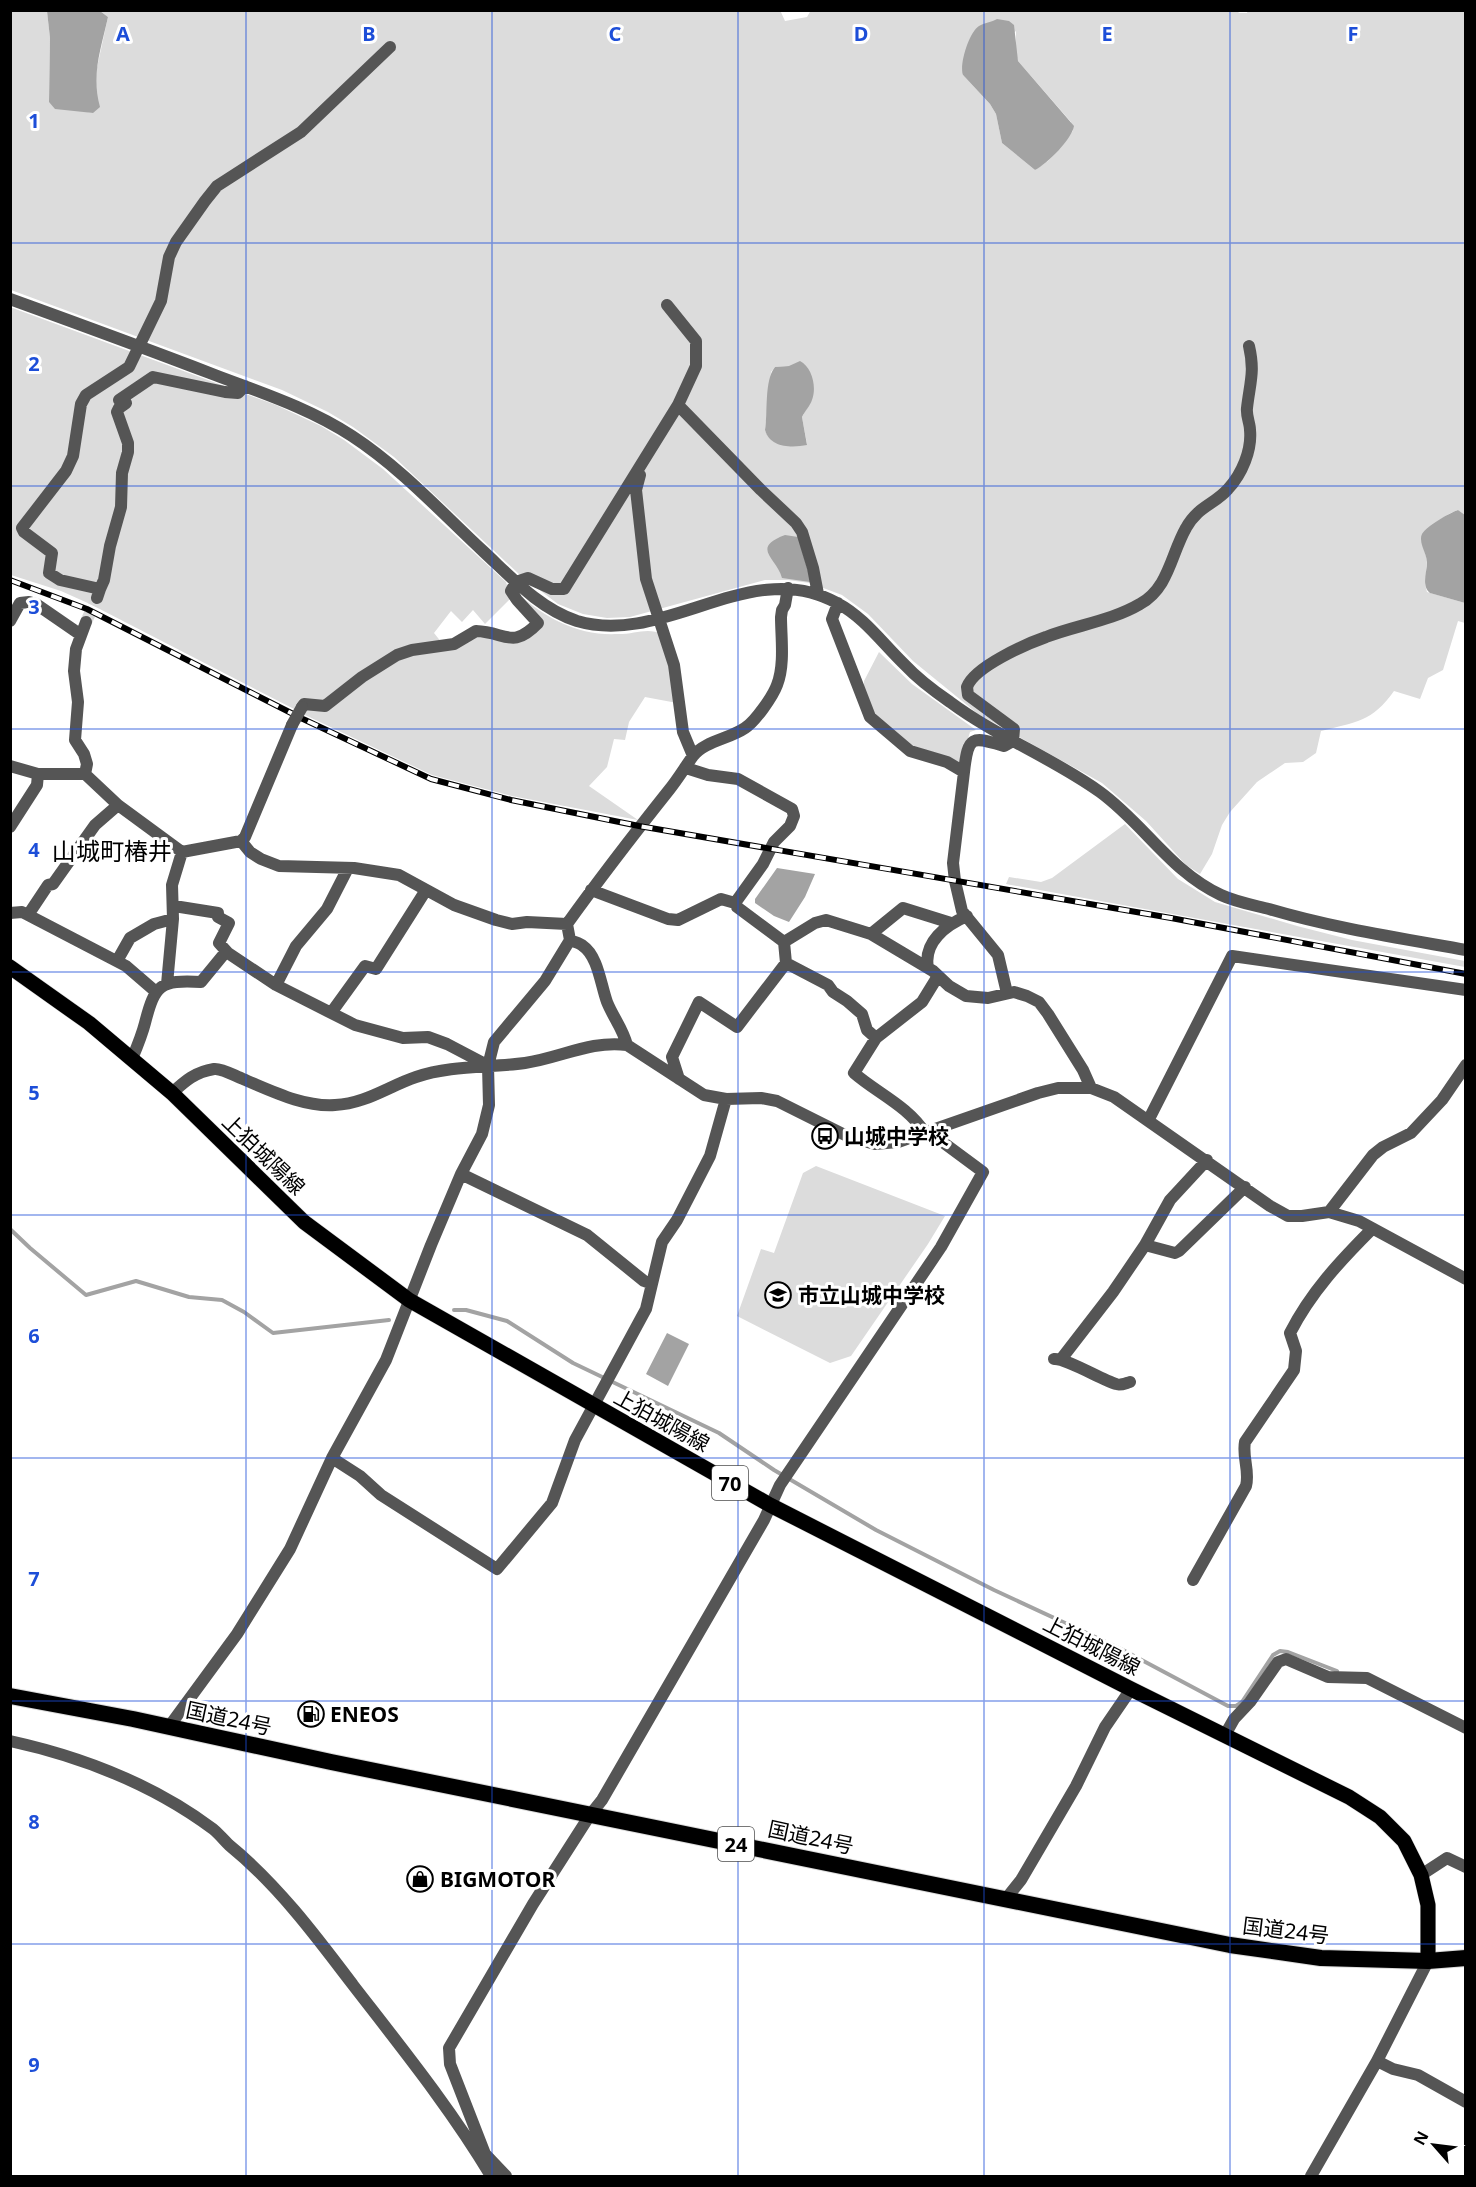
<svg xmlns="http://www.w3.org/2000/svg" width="1476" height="2187" viewBox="0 0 1476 2187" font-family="'Noto Sans','Noto Sans JP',sans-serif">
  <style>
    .green { fill: #dcdcdc; fill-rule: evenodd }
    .water { fill: #a3a3a3 }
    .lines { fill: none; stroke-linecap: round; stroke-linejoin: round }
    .stream { stroke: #a3a3a3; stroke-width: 4 }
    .minor-tunnel { stroke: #d9d9d9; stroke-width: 12; stroke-dasharray: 12 6; stroke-linecap: butt }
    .primary-casing { stroke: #dbdbdb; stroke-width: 16 }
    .trunk-casing { stroke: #dbdbdb; stroke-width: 18 }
    .minor { stroke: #555; stroke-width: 12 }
    .primary { stroke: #000; stroke-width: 15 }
    .trunk { stroke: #000; stroke-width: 16 }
    .rail-casing { stroke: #000; stroke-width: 6 }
    .rail { stroke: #fff; stroke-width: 4; stroke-dasharray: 11; stroke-linecap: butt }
    .minor-bridge { stroke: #555; stroke-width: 12 }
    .grid { fill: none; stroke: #1d4ed8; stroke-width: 1.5; stroke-opacity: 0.55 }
    .labels { text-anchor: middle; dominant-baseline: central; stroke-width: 6; stroke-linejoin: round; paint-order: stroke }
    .shield { fill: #fff; stroke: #4c4c4c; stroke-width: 1.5 }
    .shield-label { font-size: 20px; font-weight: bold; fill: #000 }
    .poi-label { font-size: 21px; font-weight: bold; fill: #000; stroke: #fff; text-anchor: start }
    .street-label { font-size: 21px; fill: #000; stroke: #fff }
    .quarter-label { font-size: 24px; fill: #000; stroke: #fff }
    .grid-label { font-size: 20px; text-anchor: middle; font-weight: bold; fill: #1d4ed8; stroke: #fff; stroke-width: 6; stroke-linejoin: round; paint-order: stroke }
  </style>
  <rect width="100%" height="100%" fill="#fff"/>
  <path class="green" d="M 313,10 L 780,10 L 785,21 L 807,17 L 811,10 L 1233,10 L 1240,13 L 1247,13 L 1248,10 L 1465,11 L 1465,515 L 1458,510 C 1442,515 1432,527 1421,539 L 1427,560 L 1425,584 L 1427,592 L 1465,603 L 1465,623 L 1458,621 L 1443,670 L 1428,678 L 1420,699 L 1394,691 C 1372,722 1356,722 1321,731 L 1316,753 L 1303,762 L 1285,763 L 1257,782 L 1230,812 L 1222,825 L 1212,854 L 1200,874 L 1186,865 L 1146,821 L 1102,783 L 978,714 L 913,661 L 868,614 L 842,595 L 810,583 L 788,580 L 765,580 L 630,617 L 607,618 L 583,614 L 558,604 L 521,576 L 394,457 L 353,427 L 328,412 L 282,390 L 11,290 L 10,11 L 47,11 L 50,38 L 49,102 L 75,110 L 93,113 L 96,72 L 108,17 L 100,11 ZM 1016,31 L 1016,54 L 1018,61 L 1071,122 L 1073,131 L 1048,161 L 1035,170 L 1002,143 L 996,114 L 990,104 L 963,75 ZM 789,366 L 812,399 L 802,417 L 807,444 C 793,448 770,447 765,430 L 771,372 L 775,367 Z
    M 10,307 L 276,405 L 321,426 L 344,440 L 383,469 L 506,582 L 511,598 L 485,624 L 473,610 L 462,622 L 451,611 L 434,633 L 442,643 L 412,647 L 329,700 L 296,710 L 90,604 L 61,591 L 11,575 Z
    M 517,593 C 547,619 578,636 618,634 C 636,634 646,627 663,634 L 677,703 L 645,697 L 629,722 L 625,740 L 614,739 L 607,767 L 589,786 L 638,820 L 512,796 L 432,775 L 305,715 L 304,709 L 325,708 L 388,663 L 477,634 L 506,641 L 541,623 Z
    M 879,652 L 912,684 L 976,730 L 970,732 L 960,765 L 921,751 L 905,743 L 872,715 L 864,689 L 864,681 Z
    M 1125,824 L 1178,879 L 1215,902 L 1297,926 L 1352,940 L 1465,961 L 1465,967 L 1006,884 L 1009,877 L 1041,882 L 1052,878 Z
    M 816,1166 L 945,1216 L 928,1244 L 851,1356 L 830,1363 L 737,1316 L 761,1249 L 774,1253 L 803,1173 Z"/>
  <path class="water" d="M 47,11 L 100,11 L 108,17 C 101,49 91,75 100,107 L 93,113 L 55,109 L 49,102 L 50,38 Z
    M 997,19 L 1009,21 L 1014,25 L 1018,61 L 1074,126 C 1072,139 1047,164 1035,170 L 1002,143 L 996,114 L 990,104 L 963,75 C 959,65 969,32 979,26 C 984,23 992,22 997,19 Z
    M 800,361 C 812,367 817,387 812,400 C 810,406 805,411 802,417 L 807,445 C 792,448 770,448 765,430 C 768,413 764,380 775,367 L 789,366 Z
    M 1458,510 L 1465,515 L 1465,603 L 1430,593 C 1421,585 1427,573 1427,562 C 1427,554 1418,542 1422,534 C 1427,526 1449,513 1458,510 Z
    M 785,535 L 798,537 L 811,581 L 810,582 L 782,578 C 777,558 750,548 785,535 Z
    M 777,868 L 815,874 L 805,897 L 789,922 L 774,916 L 755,903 L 755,899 Z
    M 667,1333 L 689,1344 L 668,1386 L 646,1374 Z"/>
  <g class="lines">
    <path class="stream" d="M 10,1229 L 30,1248 L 86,1295 L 136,1281 L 189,1297 L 222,1300 L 244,1312 L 273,1333 L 389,1320
      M 454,1310 L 466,1310 L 507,1321 L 573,1363 L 719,1433 L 774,1470 L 876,1530 L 994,1590 L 1121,1649 L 1228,1706 L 1236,1706 L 1242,1702 L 1273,1655 L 1280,1651 L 1288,1652 L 1337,1671"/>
    <path class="minor-tunnel" d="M 86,622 L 97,598"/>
    <g class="primary-casing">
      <path id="primary" d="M 10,967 L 89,1023 L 172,1093 L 304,1222 L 409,1300 L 770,1505 L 1131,1689 L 1349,1797 L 1380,1817 L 1404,1841 L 1421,1875 L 1428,1905 L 1428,1961"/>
    </g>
    <g class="trunk-casing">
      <path id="trunk" d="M 10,1696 L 133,1719 L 331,1762 L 1230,1945 L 1321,1958 L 1428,1961 L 1466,1958"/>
    </g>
    <path class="minor" d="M 10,299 C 79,324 147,349 215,375 C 262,393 309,408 352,436 C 401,468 441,512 484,552 C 512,578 540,609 577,621 C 665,647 751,555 837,603 C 864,617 883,644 905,665 C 918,679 934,691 950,702 C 997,737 1053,758 1100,792 C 1144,824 1171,872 1221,895 C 1236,902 1253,905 1269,909 C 1333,928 1399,938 1466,950
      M 678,405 L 761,490 L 796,523 L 802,532 L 813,568 L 818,594
      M 640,475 L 636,490 L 646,579 L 674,665 L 683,732 L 693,756
      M 100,589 L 104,580 L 110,546 L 121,507 L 122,473 L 128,452 L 128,443 L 117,412 L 119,408 L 126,403 L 119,400 L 153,377 L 225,392 L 238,393 L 245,386
      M 97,598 L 100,589 L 60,580 L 49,573 L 52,553 L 24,532 L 22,528 L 66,471 L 73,456 L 81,404 L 86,395 L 129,367 L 161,301 L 169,257 L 176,242 L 205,201 L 217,186 L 301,132 L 390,47
      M 838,603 L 832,619 L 870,717 L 910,751 L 947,762 L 964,772 L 953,863 L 955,881 L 962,911 L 998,955 L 1007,993
      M 10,621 L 20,603 L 29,602 L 36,604 L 81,635
      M 302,707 L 304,704 L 325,706 L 362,677 L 397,655 L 412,650 L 454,644 L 476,631 C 506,632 512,650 538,623 L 517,600 L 511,591 L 516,582 L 528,578 L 552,589 L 564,589 L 678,405 L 696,366 L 696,341 L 667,305
      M 10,766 L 38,774 L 85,774 L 118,805 L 182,852 L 241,841 L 245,837 L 292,725
      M 686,768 L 708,775 L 738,779 L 792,809 L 794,816 L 790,826 L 774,842 L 763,864 L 735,903
      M 964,772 C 968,735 972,736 1004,746 L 1013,741 L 1014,729 L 968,695 L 967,687 C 974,667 1026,644 1046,637 C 1077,625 1111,621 1140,604 C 1169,588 1171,554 1186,528 C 1198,506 1214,505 1228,489 C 1242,474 1252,450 1250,430 C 1250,423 1246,416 1247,408 C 1250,382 1255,372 1249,346
      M 85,774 L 87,764 L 84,754 L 75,740 L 78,702 L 74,671 L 76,649 L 86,622
      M 10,827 L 37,785 L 38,774
      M 241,841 L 250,852 L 261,859 L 279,866 L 354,868 L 399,875 L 454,905 L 496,920 L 512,924 L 527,922 L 567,924
      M 591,890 L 668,919 L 678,920 L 721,899 L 735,903 L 737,907 L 784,942 L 786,963 L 828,985 L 833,992 L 847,1001 L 862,1014 L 867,1030 L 876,1038
      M 174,906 L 218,913 L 218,917 L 229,923 L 219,943 L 228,953
      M 10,913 L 22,912 L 28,915 L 48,885 L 53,884 L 95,825 L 118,805
      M 28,915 L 126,966 L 155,991
      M 871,934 L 903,908 L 951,923
      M 570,940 C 574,942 580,943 583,946 C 598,956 601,986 607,1002 C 613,1017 623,1029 627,1045
      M 784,942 L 815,923 L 826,920 L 871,934 L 933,971 L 949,986 L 966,996 L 988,998 L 1014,992 L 1027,996 L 1039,1002 L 1048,1014 L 1083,1070 L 1091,1088
      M 117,961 L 130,938 L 154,924 L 173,919
      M 928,968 C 923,942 946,925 967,916
      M 167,984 L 173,919 L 172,885 L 182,852
      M 276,985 L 296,946 L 327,909 L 348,868
      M 331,1013 L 365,966 L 376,969 L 426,890
      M 132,1059 C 137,1047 142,1035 145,1023 C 155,984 160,980 201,982 L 224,954 L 228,953 L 276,985 L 355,1025 L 403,1038 L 428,1037 L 447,1044 L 487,1065
      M 679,1079 L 672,1057 L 699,1002 L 737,1027 L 786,963
      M 172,1093 C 185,1081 195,1072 214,1069 C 222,1068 235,1076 243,1079 C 272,1091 303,1107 335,1105 C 365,1104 389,1086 416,1077 C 451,1065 489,1068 525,1063 C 560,1058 591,1040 627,1045 L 704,1095 L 726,1099 L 761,1098 L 777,1101 L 849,1137 L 875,1144 L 898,1142 L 1038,1093 L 1058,1088 L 1091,1088 L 1114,1097 L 1270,1206 L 1288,1216 L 1302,1216 L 1329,1212 L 1359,1221 L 1466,1279
      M 1149,1119 L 1232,956 L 1466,990
      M 925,1133 C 908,1106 877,1093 854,1073 L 876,1038 L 922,1002 L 938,976
      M 461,1174 L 587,1235 L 644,1281 L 652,1284
      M 1329,1212 L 1373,1155 L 1383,1147 L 1411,1133 L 1442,1100 L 1466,1065
      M 1145,1245 L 1175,1253 L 1179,1251 L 1245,1187
      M 1062,1358 L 1113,1292 L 1145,1245 L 1170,1200 L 1207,1160
      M 1054,1359 C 1066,1358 1102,1380 1116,1384 C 1120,1386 1126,1383 1130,1382
      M 332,1458 L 360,1476 L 381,1495 L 497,1569 L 552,1503 L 575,1440 L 646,1309 L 662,1242 L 677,1220 L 710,1156 L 726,1099
      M 1193,1580 L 1246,1486 C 1250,1471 1242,1457 1245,1442 L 1294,1370 L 1296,1351 L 1290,1333 C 1311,1292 1340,1261 1372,1229
      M 168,1728 L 237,1634 L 290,1549 L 332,1458 L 386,1360 L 431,1245 L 461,1174 L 482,1134 L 489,1105 L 488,1066 L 494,1042 L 545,981 L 570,940 L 567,924 C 600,878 634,834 669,790 C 678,779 685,767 693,756 C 705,741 729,739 745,728 C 755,722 773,696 777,685 C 785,665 781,637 781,617 L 782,610 L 785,605 L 788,588
      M 1225,1735 L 1234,1719 L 1250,1702 L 1278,1662 L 1286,1659 L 1328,1677 L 1367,1678 L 1466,1728
      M 10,1741 C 83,1757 154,1785 213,1829 C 219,1834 224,1840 229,1845 C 277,1884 316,1936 353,1985 C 401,2047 451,2109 491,2176
      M 1421,1875 L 1447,1858 L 1466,1867
      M 1005,1900 L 1021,1880 L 1076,1786 L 1105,1727 L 1131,1689
      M 1377,2061 L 1393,2069 L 1418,2075 L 1466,2102
      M 506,2176 L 485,2154 L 450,2064 L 449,2048 L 533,1904 L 590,1815 L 602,1800 L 764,1520 L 780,1485 L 941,1247 L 983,1172 L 929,1132
      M 1311,2176 L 1377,2061 L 1428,1961"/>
    <use href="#primary" class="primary"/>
    <use href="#trunk" class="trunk"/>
    <g class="rail-casing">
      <path id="rail" d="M 10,580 L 87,609 L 303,719 L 431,779 L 511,800 L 639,826 L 1171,918 L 1466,974"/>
    </g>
    <use href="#rail" class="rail"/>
    <path class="minor-bridge" d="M 292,725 L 302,707"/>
  </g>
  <path class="grid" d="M 246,10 L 246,2176M 492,10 L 492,2176M 738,10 L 738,2176M 984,10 L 984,2176M 1230,10 L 1230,2176M 10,243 L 1466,243M 10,486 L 1466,486M 10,729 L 1466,729M 10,972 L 1466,972M 10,1215 L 1466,1215M 10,1458 L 1466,1458M 10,1701 L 1466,1701M 10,1944 L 1466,1944"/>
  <defs>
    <g id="bus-ring" transform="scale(1.35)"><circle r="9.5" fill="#fff" stroke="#000" stroke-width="1.5"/><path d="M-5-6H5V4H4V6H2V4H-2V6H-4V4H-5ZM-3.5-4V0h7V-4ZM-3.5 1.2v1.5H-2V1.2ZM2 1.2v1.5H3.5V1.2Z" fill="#000"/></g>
    <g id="school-ring" transform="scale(1.35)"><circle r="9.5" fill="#fff" stroke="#000" stroke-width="1.5"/><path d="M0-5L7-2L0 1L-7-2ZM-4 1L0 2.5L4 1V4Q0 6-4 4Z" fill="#000"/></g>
    <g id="fuel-ring" transform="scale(1.35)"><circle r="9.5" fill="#fff" stroke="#000" stroke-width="1.5"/><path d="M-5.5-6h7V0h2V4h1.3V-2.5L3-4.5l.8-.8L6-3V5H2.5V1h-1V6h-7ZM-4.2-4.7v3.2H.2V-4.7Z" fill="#000"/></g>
    <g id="shop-ring" transform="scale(1.35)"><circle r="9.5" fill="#fff" stroke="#000" stroke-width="1.5"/><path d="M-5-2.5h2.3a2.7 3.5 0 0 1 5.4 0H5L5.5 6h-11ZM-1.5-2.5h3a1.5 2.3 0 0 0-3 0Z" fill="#000"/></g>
  </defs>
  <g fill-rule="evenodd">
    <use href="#bus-ring" x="825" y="1136"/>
    <use href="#school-ring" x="778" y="1295"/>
    <use href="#fuel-ring" x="311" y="1714"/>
    <use href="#shop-ring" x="420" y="1879"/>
  </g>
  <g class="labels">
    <g class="shield">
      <rect x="712" y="1466" width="36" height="34" rx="4.5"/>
      <rect x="718" y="1827" width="36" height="34" rx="4.5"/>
    </g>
    <g class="shield-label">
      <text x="730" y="1483">70</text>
      <text x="736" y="1844">24</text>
    </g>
    <g class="poi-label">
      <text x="844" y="1136">山城中学校</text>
      <text x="798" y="1295">市立山城中学校</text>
      <text x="330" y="1714">ENEOS</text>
      <text x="440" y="1879">BIGMOTOR</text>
    </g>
    <g class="street-label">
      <text transform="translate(264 1154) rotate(44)">上狛城陽線</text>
      <text transform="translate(662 1420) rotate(29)">上狛城陽線</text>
      <text transform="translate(1092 1645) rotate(27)">上狛城陽線</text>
      <text transform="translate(229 1718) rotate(12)">国道24号</text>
      <text transform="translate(811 1837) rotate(12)">国道24号</text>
      <text transform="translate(1286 1930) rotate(7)">国道24号</text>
    </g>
    <g class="quarter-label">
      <text x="112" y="850">山城町椿井</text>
    </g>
  </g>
  <g class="grid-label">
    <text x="123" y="41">A</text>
    <text x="369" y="41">B</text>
    <text x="615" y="41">C</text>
    <text x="861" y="41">D</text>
    <text x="1107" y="41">E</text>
    <text x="1353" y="41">F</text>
    <text x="34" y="128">1</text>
    <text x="34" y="371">2</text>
    <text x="34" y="614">3</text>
    <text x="34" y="857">4</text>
    <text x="34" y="1100">5</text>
    <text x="34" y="1343">6</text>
    <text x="34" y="1586">7</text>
    <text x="34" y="1829">8</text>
    <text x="34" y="2072">9</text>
  </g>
  <rect width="1476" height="2187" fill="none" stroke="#000000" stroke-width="24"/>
  <g transform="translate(1434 2145) rotate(298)" stroke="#ffffff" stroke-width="4.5" paint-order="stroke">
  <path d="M0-4.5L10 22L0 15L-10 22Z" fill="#000000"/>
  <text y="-9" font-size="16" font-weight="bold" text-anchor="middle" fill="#000000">N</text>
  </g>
</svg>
